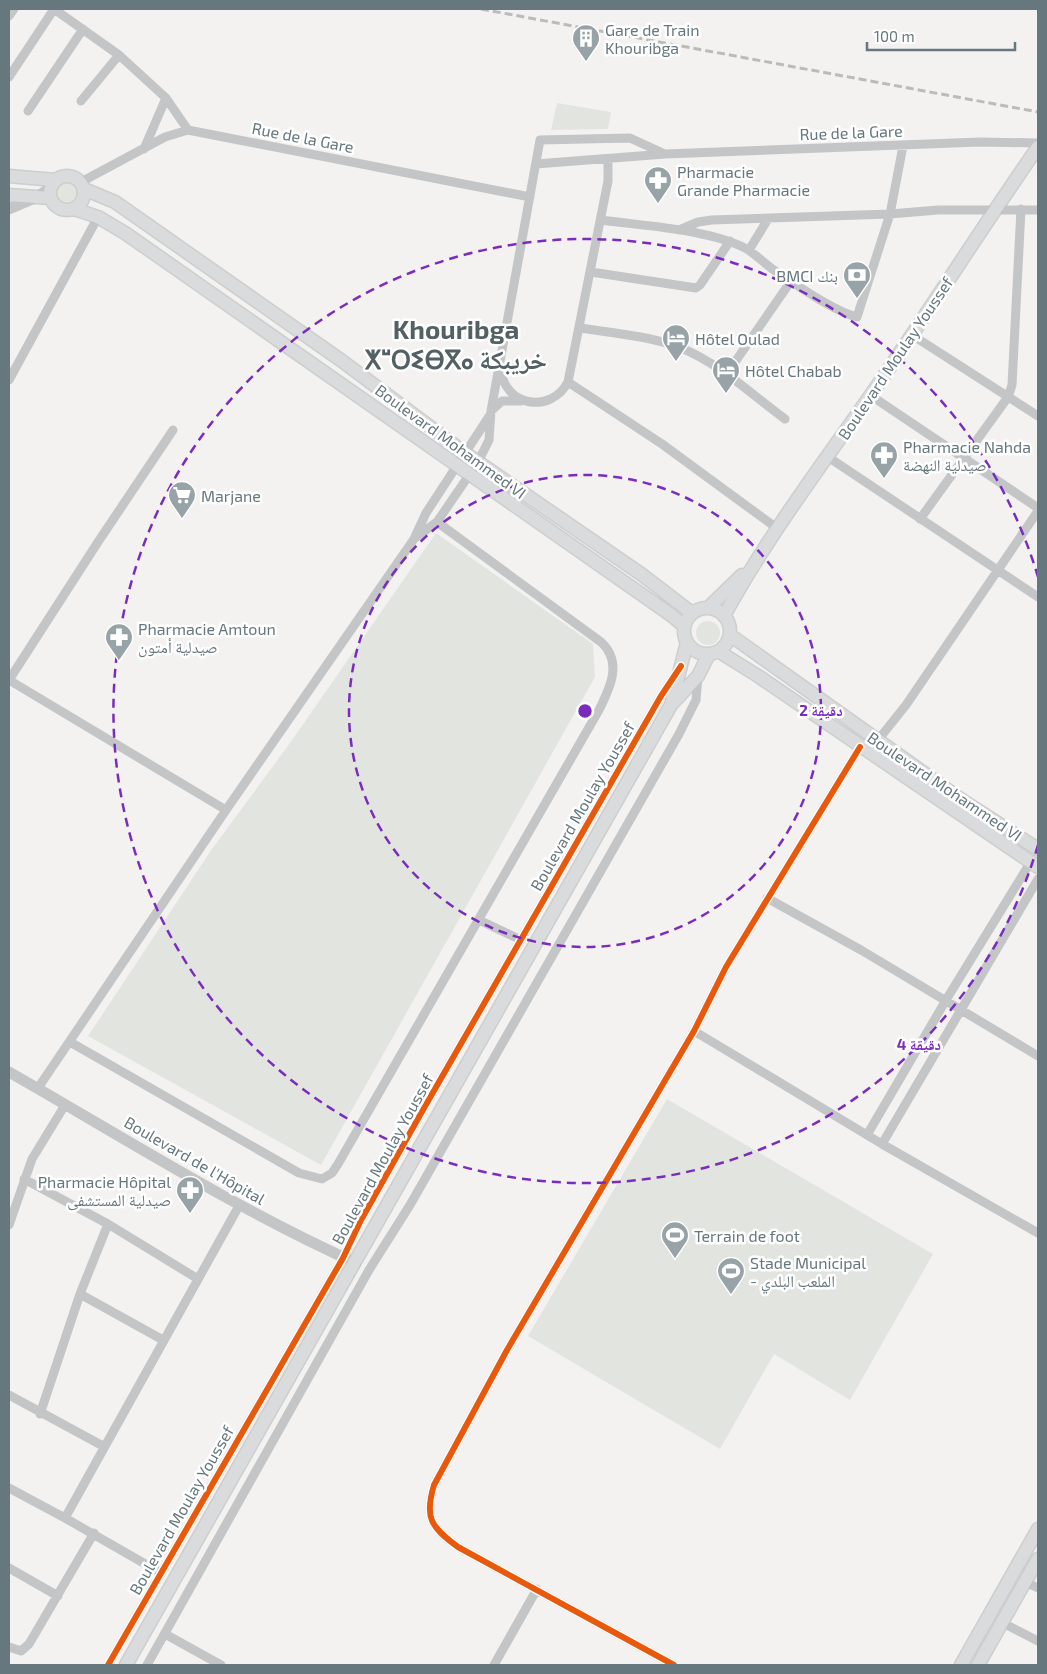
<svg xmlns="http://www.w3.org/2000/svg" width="1047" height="1674" viewBox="0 0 1047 1674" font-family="'Exo 2','Noto Naskh Arabic','Noto Sans Tifinagh',sans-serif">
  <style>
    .green { fill: #e2e4df }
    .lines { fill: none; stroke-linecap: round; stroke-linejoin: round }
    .secondary-casing { stroke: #cdcece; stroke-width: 15 }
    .minor { stroke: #c3c5c6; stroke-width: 9 }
    .tertiary { stroke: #c3c5c6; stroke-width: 11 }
    .secondary { stroke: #dadbdc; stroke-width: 12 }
    .rail { stroke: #babcbc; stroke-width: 3; stroke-dasharray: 8 4; stroke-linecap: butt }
    .cycleway-casing { stroke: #fff; stroke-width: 9 }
    .cycleway { stroke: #e8590c; stroke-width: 6 }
    .ring { fill: none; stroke: #7b2cbf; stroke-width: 2.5; stroke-dasharray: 9 6 }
    .labels { text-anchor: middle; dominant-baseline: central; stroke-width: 5; stroke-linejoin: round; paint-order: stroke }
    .poi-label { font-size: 16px; fill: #66787e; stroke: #fff; text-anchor: start }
    .street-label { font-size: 16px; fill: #66787e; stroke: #fff }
    .town-label { font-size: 26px; font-weight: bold; fill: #536064; stroke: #fff }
    .centre { fill: #7b2cbf; stroke: #fff; stroke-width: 2.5 }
    .ring-label { font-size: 15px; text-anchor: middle; font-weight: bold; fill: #7b2cbf; stroke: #fff; stroke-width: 5; stroke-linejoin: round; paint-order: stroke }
  </style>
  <rect width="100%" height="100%" fill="#f3f2f1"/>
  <path class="green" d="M 557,103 L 611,112 L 608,129 L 551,130 Z
    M56 193a11 11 0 1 1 22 0a11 11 0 1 1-22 0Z
    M 436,533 L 593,644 L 595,677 L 321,1165 L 88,1036 L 212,849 L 290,743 Z
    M696 633a12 12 0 1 1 24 0a12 12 0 1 1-24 0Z
    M 667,1099 L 933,1254 L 850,1400 L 774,1354 L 720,1449 L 528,1336 Z"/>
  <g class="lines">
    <g class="secondary-casing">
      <path id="secondary" d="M50 193a17 17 0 1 1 34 0a17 17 0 1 1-34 0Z
        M 9,176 L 55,180
        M 84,189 L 115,202 L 342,361 L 465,453 L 641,574 L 692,613
        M 9,195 L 50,198
        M 74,209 L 98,217 L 125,233 L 671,615 L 684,626
        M684 631a23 23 0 1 1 46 0a23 23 0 1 1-46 0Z
        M 708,608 L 742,575
        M 724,616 C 768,535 825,461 877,386 C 932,307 983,226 1038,147
        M 730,635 L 962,800 L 1038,849
        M 718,651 L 758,676 L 1038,867
        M 671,705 L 687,642
        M 126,1665 L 671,705 L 698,676 L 709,654
        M 961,1665 L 1038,1529
        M 978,1665 L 1038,1559"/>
    </g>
    <path class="minor" d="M 54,9 L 119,55 L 166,98 L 188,130
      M 9,16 L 14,9
      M 9,77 L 54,9
      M 81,101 L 119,55
      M 28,111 L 83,29
      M 144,149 L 166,98
      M 536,164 L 665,154 L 980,142 L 1038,143
      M 81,182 L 165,137 L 188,130 L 530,197
      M 601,220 C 644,226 709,229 747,249 C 755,254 763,262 771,268 C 792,282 833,311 857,317 L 890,214 L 903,146
      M 679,230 L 698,222 L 712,220 L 890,214 L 938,210 L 1038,210
      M 749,250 L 768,219
      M 591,272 L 696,288 L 700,285 L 730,241
      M 580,328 C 613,333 650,336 681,348 C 719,363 752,395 785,419
      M 912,335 L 1038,416
      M 501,369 C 504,407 551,414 568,382 L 608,181 L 608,159
      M 726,375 L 791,281
      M 9,380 L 98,217
      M 568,382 L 662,444 L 778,529
      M 870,395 L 1038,508
      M 491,411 L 502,401 L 521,401
      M 828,457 L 1038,597
      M 920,519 L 1008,397 L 1012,385 L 1021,209
      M 415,538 L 437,522 L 478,462 L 489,440 L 491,411 L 540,140 L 630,138 L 665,154
      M 9,680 L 98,542 L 173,430
      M 9,680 L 226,810
      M 878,740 L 906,705 L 1038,511
      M 767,898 L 861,950 L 1038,1056
      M 479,920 L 521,940
      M 694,1031 L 882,1144 L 1038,1233
      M 70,1042 L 299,1173 L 322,1179 L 332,1173 L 338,1164 L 599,710 C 610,688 623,662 601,642 L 437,522
      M 38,1088 L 226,810 L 414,539 L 426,513 L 490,415
      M 867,1135 L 946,1000 L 1030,863
      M 882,1144 L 1038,879
      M 24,1179 L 108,1224 L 198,1279
      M 9,1225 L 32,1159 L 65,1105
      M 80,1294 L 163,1340
      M 9,1395 L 103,1446
      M 40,1414 L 80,1294 L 108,1224
      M 9,1488 L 65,1518
      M 9,1568 L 58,1596
      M 161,1573 L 65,1518 L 240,1204
      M 1025,1582 L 1038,1588
      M 1001,1622 L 1038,1641
      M 165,1634 L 221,1665
      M 9,1647 L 21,1651 L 29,1644 L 94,1533
      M 108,1665 L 343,1258 L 361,1220 L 424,1108 L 661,696 L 677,672
      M 147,1665 L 369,1270 L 410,1205 L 679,734 L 696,700 L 698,676
      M 494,1665 L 537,1589
      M 674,1665 L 458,1547 C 431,1527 424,1518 434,1485 L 507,1350 L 694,1031 L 726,967 L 860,747"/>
    <path class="tertiary" d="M 9,209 L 37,197 L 50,188
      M 9,1072 C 123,1137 236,1209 356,1263"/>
    <use href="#secondary" class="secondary"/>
    <path class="rail" d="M 481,9 L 1038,112"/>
    <g class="cycleway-casing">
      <path id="cycleway" d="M 108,1665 L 343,1258 L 361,1220 L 424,1108 L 661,696 L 681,666
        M 674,1665 L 458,1547 C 431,1527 424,1518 434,1485 L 507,1350 L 694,1031 L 726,967 L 860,747"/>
    </g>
    <use href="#cycleway" class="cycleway"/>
  </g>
  <g class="ring">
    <circle cx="585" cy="711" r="236"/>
    <path d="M1038 845A472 472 0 1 1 1038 577"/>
  </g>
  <defs>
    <g id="building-pin" transform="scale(1.4375)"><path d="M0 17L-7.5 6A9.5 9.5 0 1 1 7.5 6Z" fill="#97a3a6" stroke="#fff"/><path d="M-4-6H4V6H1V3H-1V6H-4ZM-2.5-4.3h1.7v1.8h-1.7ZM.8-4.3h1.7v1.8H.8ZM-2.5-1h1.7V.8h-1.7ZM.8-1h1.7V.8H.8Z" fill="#fff"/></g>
    <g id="pharmacy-pin" transform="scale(1.4375)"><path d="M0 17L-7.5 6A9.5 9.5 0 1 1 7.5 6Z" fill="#97a3a6" stroke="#fff"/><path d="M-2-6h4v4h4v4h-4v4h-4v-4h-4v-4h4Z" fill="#fff"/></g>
    <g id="bank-pin" transform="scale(1.4375)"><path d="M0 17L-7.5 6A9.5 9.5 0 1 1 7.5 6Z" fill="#97a3a6" stroke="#fff"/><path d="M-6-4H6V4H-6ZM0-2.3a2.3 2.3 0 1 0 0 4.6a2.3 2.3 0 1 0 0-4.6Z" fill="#fff"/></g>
    <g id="hotel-pin" transform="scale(1.4375)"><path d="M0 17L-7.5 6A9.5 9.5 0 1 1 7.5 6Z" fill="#97a3a6" stroke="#fff"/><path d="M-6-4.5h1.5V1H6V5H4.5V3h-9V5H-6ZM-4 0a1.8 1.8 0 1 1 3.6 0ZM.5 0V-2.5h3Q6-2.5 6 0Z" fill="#fff"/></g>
    <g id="supermarket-pin" transform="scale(1.4375)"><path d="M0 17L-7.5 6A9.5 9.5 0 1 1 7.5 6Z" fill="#97a3a6" stroke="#fff"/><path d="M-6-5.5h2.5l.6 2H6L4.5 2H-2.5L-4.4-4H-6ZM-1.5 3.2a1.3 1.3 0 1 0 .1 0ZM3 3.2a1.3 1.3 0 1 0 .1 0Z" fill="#fff"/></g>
    <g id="stadium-pin" transform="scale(1.4375)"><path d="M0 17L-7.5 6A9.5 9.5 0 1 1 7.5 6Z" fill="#97a3a6" stroke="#fff"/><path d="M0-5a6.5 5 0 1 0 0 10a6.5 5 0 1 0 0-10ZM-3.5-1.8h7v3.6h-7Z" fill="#fff"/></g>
  </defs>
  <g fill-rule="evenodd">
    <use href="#building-pin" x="586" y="38"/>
    <use href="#pharmacy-pin" x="658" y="180"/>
    <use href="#bank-pin" x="857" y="275"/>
    <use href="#hotel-pin" x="676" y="338"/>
    <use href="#hotel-pin" x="726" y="370"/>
    <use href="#pharmacy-pin" x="884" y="455"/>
    <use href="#supermarket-pin" x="182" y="495"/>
    <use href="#pharmacy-pin" x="119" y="637"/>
    <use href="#pharmacy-pin" x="190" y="1190"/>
    <use href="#stadium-pin" x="675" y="1235"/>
    <use href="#stadium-pin" x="731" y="1271"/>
  </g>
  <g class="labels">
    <g class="poi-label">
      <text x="605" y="29">Gare de Train<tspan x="605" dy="18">Khouribga</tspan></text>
      <text x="677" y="171">Pharmacie<tspan x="677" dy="18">Grande Pharmacie</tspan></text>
      <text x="838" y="275" text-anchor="end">BMCI بنك</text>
      <text x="695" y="338">Hôtel Oulad</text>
      <text x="745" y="370">Hôtel Chabab</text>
      <text x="903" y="446">Pharmacie Nahda<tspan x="903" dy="18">صيدلية النهضة</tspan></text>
      <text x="201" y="495">Marjane</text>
      <text x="138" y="628">Pharmacie Amtoun<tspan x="138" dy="18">صيدلية أمتون</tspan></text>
      <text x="171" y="1181" text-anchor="end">Pharmacie Hôpital<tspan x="171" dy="18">صيدلية المستشفى</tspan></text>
      <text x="694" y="1235">Terrain de foot</text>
      <text x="750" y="1262">Stade Municipal<tspan x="750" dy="18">- الملعب البلدي</tspan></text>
    </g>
    <g class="street-label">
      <text transform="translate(851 132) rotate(-2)">Rue de la Gare</text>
      <text transform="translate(303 137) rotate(11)">Rue de la Gare</text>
      <text transform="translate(895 358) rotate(-56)">Boulevard Moulay Youssef</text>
      <text transform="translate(451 441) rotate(36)">Boulevard Mohammed VI</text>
      <text transform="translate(945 786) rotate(34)">Boulevard Mohammed VI</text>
      <text transform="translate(582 806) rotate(-60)">Boulevard Moulay Youssef</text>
      <text transform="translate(382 1159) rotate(-61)">Boulevard Moulay Youssef</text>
      <text transform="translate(195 1160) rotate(30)">Boulevard de l'Hôpital</text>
      <text transform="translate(181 1510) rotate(-60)">Boulevard Moulay Youssef</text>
    </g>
    <g class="town-label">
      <text x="456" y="328">Khouribga<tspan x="456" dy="30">ⵅⵯⵔⵉⴱⴳⴰ خريبكة</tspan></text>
    </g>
  </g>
  <circle cx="585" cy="711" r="8" class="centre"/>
  <g class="ring-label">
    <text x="821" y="716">2 دقيقة</text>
    <text x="919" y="1050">4 دقيقة</text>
  </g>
  <rect width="1047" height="1674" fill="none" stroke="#66787e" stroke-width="20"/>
  <path d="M867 42v8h148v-8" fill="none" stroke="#66787e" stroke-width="2.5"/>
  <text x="874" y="42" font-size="15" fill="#66787e" stroke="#ffffff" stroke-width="4" paint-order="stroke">100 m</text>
</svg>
